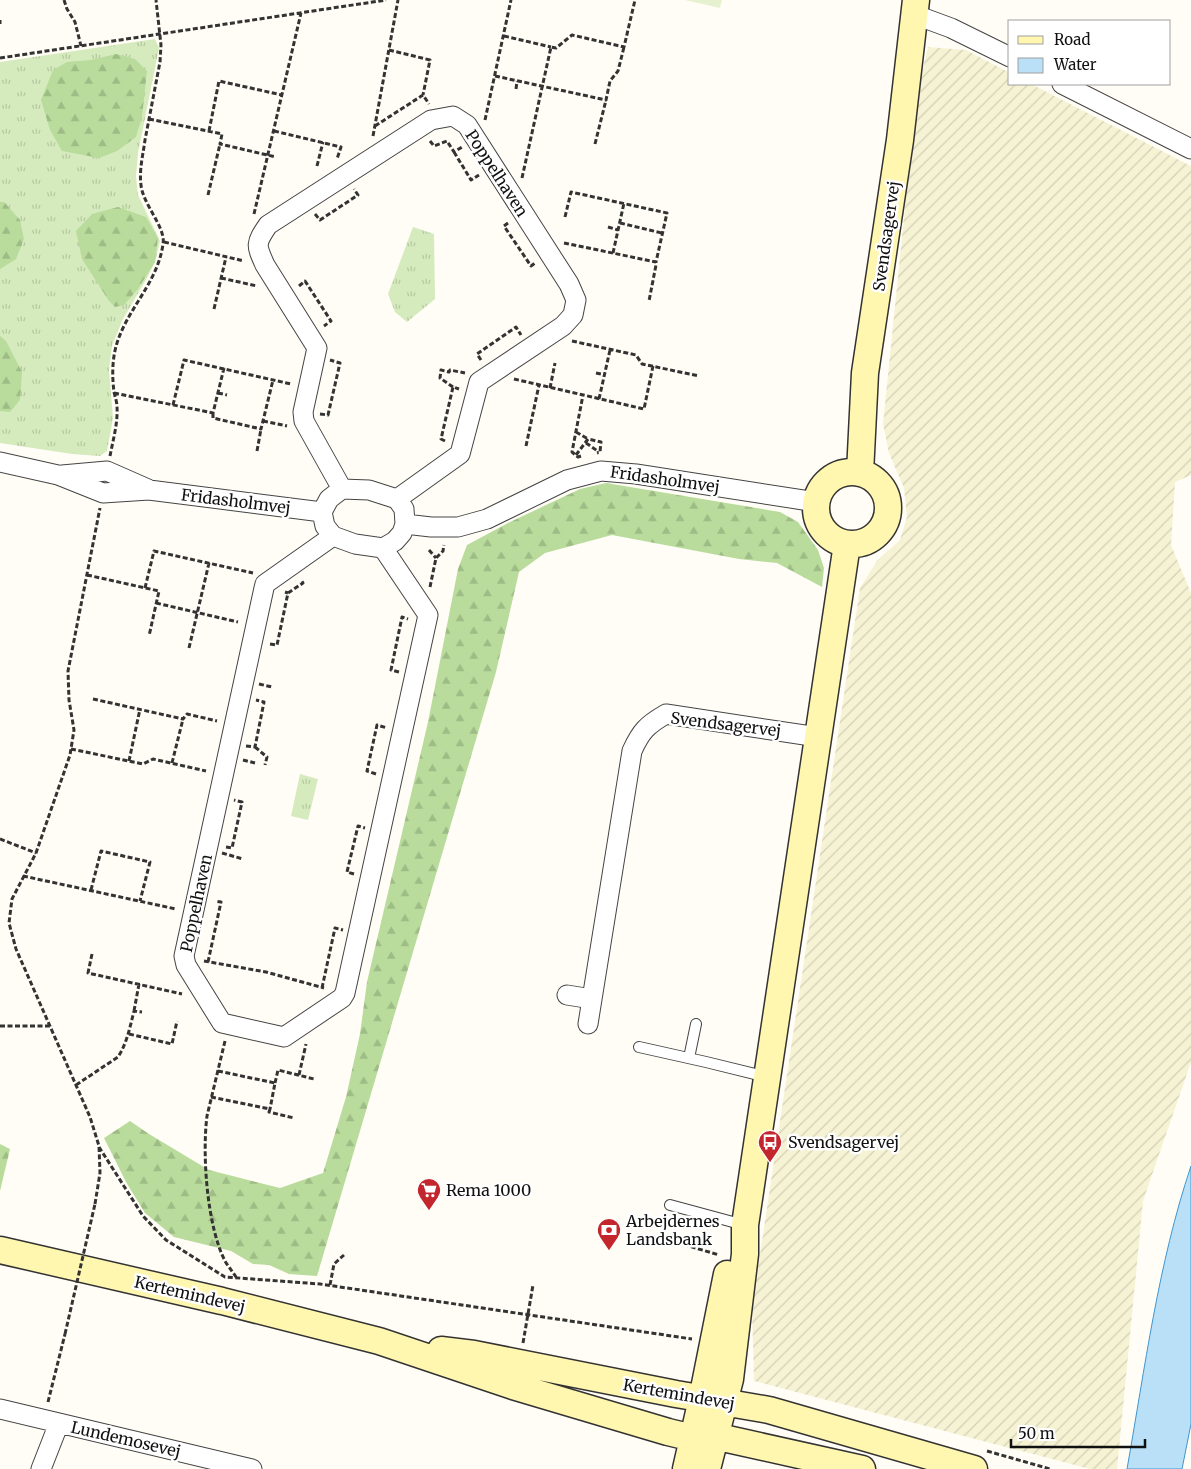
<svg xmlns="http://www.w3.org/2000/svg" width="1191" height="1469" viewBox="0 0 1191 1469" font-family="Merriweather,serif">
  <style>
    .farmland { fill: url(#farmland-furrows) }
    .grass { fill: url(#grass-tufts) }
    .forest { fill: url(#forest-firs) }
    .pitch { fill: #e6f2cf }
    .water { fill: #b9e0f7; stroke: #3f96cf }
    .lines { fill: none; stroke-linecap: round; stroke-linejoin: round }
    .lane-casing { stroke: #444; stroke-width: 12 }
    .street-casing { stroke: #444; stroke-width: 21 }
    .secondary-casing { stroke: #333; stroke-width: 29 }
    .path { stroke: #333; stroke-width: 3; stroke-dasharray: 5 2.5; stroke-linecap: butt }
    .lane { stroke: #fff; stroke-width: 10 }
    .street { stroke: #fff; stroke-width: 19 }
    .secondary { stroke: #fff6b0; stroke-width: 26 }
    .path-bridge { stroke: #333; stroke-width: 3; stroke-dasharray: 5 2.5; stroke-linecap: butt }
    .labels { text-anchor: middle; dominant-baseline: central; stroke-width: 5; stroke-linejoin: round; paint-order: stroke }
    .street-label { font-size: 16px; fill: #111; stroke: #fff }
    .poi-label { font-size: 16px; fill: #111; stroke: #fff; text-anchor: start }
  </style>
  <defs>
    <pattern id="farmland-furrows" width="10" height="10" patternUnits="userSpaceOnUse" patternTransform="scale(1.25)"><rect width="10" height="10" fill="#f6f3d4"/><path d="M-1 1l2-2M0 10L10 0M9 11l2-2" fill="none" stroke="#d2cfb5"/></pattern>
    <pattern id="grass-tufts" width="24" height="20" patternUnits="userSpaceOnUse" patternTransform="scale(1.25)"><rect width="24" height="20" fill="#d5ebbd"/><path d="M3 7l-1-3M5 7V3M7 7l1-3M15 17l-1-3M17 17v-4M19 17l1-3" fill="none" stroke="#b6c8a1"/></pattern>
    <pattern id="forest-firs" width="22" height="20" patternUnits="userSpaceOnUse" patternTransform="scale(1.25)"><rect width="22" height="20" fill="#b9dc9c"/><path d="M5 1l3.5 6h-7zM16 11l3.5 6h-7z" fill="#9ebc85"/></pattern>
  </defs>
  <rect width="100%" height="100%" fill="#fffdf5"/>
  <path class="farmland" d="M 928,47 L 966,50 L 1010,73 L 1010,84 L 1031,84 L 1191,166 L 1191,475 L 1175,482 L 1171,545 L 1191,593 L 1191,1062 L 1143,1201 L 1117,1469 L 1090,1469 L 754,1381 L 752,1308 L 860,588 L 877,561 L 900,540 L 907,517 L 904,488 L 889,453 L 883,424 L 916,100 Z"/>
  <path class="grass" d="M 155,39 L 159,48 L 138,153 L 136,177 L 138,195 L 160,241 L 155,262 L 147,278 L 123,319 L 112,346 L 109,370 L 113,418 L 107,451 L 100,456 L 72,454 L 0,443 L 0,62 Z
    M 413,227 L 434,234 L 435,299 L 407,322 L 395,312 L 388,294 Z
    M 300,774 L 318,779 L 308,820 L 291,816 Z"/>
  <path class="forest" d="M 116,54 L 135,59 L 147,71 L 142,117 L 136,137 L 117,151 L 99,158 L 62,151 L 50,130 L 41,100 L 53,70 L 67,62 L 91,60 Z
    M 0,202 L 4,202 L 20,220 L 24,239 L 16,259 L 0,269 Z
    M 118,207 L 146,217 L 158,238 L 155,262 L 138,289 L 124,305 L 115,307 L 109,301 L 82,259 L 76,231 L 92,214 Z
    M 0,336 L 6,341 L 22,372 L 20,400 L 10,412 L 0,411 Z
    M 606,483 L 780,512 L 798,522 L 818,550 L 824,568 L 822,587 L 777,563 L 739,559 L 612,535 L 545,553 L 519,572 L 496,672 L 317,1276 L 289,1274 L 269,1265 L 253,1264 L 231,1251 L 174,1237 L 145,1213 L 126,1182 L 104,1138 L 130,1121 L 149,1134 L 209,1170 L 280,1188 L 323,1173 L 346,1097 L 360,1034 L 367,982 L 428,722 L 458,569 L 467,545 L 508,523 L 580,489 Z
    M 0,1144 L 10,1149 L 0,1191 Z"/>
  <path class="pitch" d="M 685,0 L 722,0 L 720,8 Z"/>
  <path class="water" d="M 1191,1166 L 1191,1424 L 1182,1469 L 1127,1469 C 1145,1368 1158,1264 1191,1166 Z"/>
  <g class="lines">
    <g class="lane-casing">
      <path id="lane" d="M 639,1047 L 706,1062 L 767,1077
        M 689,1058 L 696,1024
        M 670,1205 L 744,1225"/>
    </g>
    <g class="street-casing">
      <path id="street" d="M 913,14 L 951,28 L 1010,57
        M 1062,84 L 1191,149
        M 0,462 L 58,475 L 103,493 L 149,490 L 322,512
        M 62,475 L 107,471 L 148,489
        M 342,489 L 304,421 L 303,412 L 317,348 L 265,265 C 256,245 255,244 268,225 L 431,120 L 453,116 L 467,125 L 569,284 L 576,300 L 573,315 L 563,326 L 479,382 L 460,454 L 397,499
        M 342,489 L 369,490 L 397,499 L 404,509 L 405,524 L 402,533 L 395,541 L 383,548 L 355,544 L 333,536 L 325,526 L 322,512 L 329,499 Z
        M 405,524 L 431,527 L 458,527 L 487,519 L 567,480 L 601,471 L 636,474 L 816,502
        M 333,536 L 265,584 L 264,588 L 184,956 L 186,965 L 222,1023 L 284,1037 L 342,998 L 345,993 L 428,615 L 383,548
        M 567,995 L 592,999
        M 588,1024 L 632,751 C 641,731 647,725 666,714 L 818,737
        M 0,1409 L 252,1469
        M 41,1469 L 59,1423"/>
    </g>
    <g class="secondary-casing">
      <path id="secondary" d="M816 508a36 36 0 1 1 72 0a36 36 0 1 1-72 0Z
        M 860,473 L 865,373 L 900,140 L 916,0
        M 0,1250 L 222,1301 L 379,1341 L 513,1386 L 668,1432 L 693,1438 L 714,1436 L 862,1469
        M 441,1350 L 474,1354 L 676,1394 L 769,1410 L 974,1469
        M 686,1469 L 702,1399 L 727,1274
        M 707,1469 L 730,1379 L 745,1254 L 745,1225 L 847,544"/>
    </g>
    <path class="path" d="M 64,0 L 67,9 L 75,22 L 81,46
      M 0,20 L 0,24
      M 504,36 L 551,47
      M 389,50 L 430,60 L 423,95
      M 0,58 L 386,0
      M 495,76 L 606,100 L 610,81 L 618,71 L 624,47
      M 516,89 L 517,81
      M 149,119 L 222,134 L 220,144 L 276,157
      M 485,120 L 511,0
      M 375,126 L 423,95 L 429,104
      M 209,131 L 219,81 L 282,95
      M 274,131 L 341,147 L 337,159
      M 373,136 L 398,0
      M 430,141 L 434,146 L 447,141 L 454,152 L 462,147
      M 595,144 L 606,100
      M 454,152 L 471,180 L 479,175
      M 317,166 L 323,142
      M 522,178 L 551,47 L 556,48 L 572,35 L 624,47 L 635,0
      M 208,195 L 220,144
      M 254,214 L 301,13
      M 315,214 L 320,220 L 358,195 L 354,189
      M 565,217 L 571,192 L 667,213 L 656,262
      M 508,223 L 504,226 L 531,266 L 535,263
      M 620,223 L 662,233
      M 608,227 L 618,230
      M 164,242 L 244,261
      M 564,243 L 656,262 L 656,265 L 649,301
      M 613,253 L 624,203
      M 221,278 L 257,286
      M 299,286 L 305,281 L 331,321 L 324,326
      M 214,309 L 226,257
      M 572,341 L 636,355 L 642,364 L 699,376
      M 481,360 L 477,354 L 516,327 L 521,335
      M 596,373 L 605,375
      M 514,379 L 644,409 L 653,366
      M 453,387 L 440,378 L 441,370 L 449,372 L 450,370 L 465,373
      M 550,388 L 555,363
      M 114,393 L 213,413 L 224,368
      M 218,393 L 227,395
      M 599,399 L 610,350
      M 173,405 L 184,360 L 291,384
      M 213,413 L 213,418 L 261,429 L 273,380
      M 320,414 L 328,415 L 340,363 L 330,360
      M 263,421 L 287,426
      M 576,432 L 588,439
      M 445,441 L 441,439 L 453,387 L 459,389
      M 586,443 L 599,452
      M 526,446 L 539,385
      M 257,451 L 261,429
      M 576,455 L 588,439 L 601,442 L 600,452 L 597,453
      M 110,456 C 113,440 118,423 117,407 C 117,402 115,397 114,392 C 112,376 112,359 117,343 C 128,308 158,282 163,244 C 166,227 143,205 141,185 C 139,170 143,155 145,140 C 150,114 155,88 160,62 L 161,45 L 156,0
      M 581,456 L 578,457 L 572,452 L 583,395
      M 429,550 L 436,558
      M 87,575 L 159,591 L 149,636
      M 430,587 L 436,558 L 443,551 L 444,545
      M 145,588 L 154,551 L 253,573
      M 288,593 L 303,583 L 301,580
      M 156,603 L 238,622
      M 270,644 L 277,645 L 288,593 L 285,592
      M 189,648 L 209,563
      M 399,672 L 391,670 L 402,617 L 408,619
      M 259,684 L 272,687
      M 93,699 L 183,719 L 187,714 L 217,721
      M 246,746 L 255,747 L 264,702 L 256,700
      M 255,747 L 267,757 L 265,765
      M 71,749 L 143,764 L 153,759 L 206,771
      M 243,760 L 255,763
      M 129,761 L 140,709
      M 172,763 L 183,719
      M 376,774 L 367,771 L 377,725 L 387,728
      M 0,839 L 36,853
      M 226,847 L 232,848 L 242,802 L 234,800
      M 222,853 L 243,859
      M 354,874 L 347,872 L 358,826 L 365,828
      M 23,876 L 176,909
      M 91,890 L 101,851 L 150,862 L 140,901
      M 92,954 L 88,973 L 182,994
      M 204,961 L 266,972 L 324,988
      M 208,962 L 221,902 L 215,901
      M 322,988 L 335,928 L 343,930
      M 134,1011 L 139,984
      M 0,1026 L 50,1026
      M 129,1034 L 172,1044 L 177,1021
      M 225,1041 L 207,1116 C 202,1155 207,1226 225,1261 C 228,1266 232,1271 236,1277
      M 218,1071 L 275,1083 L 270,1109
      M 299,1075 L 306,1044
      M 275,1083 L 278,1070 L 314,1079
      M 76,1085 L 118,1057 C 127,1043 130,1027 134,1011 L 142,1012
      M 211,1097 L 270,1109 L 269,1112 L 294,1118
      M 99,1147 L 143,1216 L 166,1240 L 225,1277 L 320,1284 L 692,1339
      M 95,1204 L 100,1173 L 99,1146 L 90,1117 L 16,949 L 9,923 L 12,899 L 36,853 L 70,755 L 74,730 L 69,700 L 68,671 L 100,508
      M 662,1238 L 719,1255
      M 330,1285 L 334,1264 L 344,1255
      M 523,1343 L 533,1285
      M 48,1402 L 65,1334
      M 987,1451 L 1050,1469"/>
    <use href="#lane" class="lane"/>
    <use href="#street" class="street"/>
    <use href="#secondary" class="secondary"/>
    <path class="path-bridge" d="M 65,1334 L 95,1204"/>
  </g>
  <defs>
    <g id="bus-pin" transform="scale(1.25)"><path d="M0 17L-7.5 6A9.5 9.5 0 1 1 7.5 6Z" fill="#c4262e" stroke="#fff"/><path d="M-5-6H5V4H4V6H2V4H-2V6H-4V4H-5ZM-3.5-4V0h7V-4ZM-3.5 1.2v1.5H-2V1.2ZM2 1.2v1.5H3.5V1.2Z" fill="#fff"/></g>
    <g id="supermarket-pin" transform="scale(1.25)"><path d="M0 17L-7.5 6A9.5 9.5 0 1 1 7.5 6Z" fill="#c4262e" stroke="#fff"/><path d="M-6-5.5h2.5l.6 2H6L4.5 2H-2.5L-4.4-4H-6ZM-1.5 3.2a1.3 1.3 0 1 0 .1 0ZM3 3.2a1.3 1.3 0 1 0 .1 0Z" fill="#fff"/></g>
    <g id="bank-pin" transform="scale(1.25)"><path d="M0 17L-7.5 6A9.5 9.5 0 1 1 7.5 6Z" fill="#c4262e" stroke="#fff"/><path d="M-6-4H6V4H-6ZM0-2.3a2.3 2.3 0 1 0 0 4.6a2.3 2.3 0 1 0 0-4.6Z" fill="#fff"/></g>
  </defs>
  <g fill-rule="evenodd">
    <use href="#bus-pin" x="770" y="1142"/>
    <use href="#supermarket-pin" x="429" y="1190"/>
    <use href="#bank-pin" x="609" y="1230"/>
  </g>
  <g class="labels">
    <g class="street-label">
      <text transform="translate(497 173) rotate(57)">Poppelhaven</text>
      <text transform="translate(886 236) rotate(-82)">Svendsagervej</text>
      <text transform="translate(665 479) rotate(8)">Fridasholmvej</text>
      <text transform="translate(236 501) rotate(7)">Fridasholmvej</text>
      <text transform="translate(726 724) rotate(7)">Svendsagervej</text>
      <text transform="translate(196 903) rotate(-78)">Poppelhaven</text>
      <text transform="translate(190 1294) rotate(13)">Kertemindevej</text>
      <text transform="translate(679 1394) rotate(10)">Kertemindevej</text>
      <text transform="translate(126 1439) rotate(13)">Lundemosevej</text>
    </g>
    <g class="poi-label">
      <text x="788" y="1142">Svendsagervej</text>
      <text x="446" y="1190">Rema 1000</text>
      <text x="626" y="1221">Arbejdernes<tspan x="626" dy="18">Landsbank</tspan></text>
    </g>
  </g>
  <rect x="1008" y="20" width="162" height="65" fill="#ffffff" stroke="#a0a0a0"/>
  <rect x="1018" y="36" width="25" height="8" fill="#fff6b0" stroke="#a0a0a0"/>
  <text x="1054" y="45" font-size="15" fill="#111111">Road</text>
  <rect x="1018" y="58" width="25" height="15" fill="#b9e0f7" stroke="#a0a0a0"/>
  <text x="1054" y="70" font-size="15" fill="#111111">Water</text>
  <path d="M1011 1439v8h134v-8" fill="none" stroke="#111111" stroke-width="2.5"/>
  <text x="1018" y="1439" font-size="15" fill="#111111" stroke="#ffffff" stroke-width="4" paint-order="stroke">50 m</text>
</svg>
